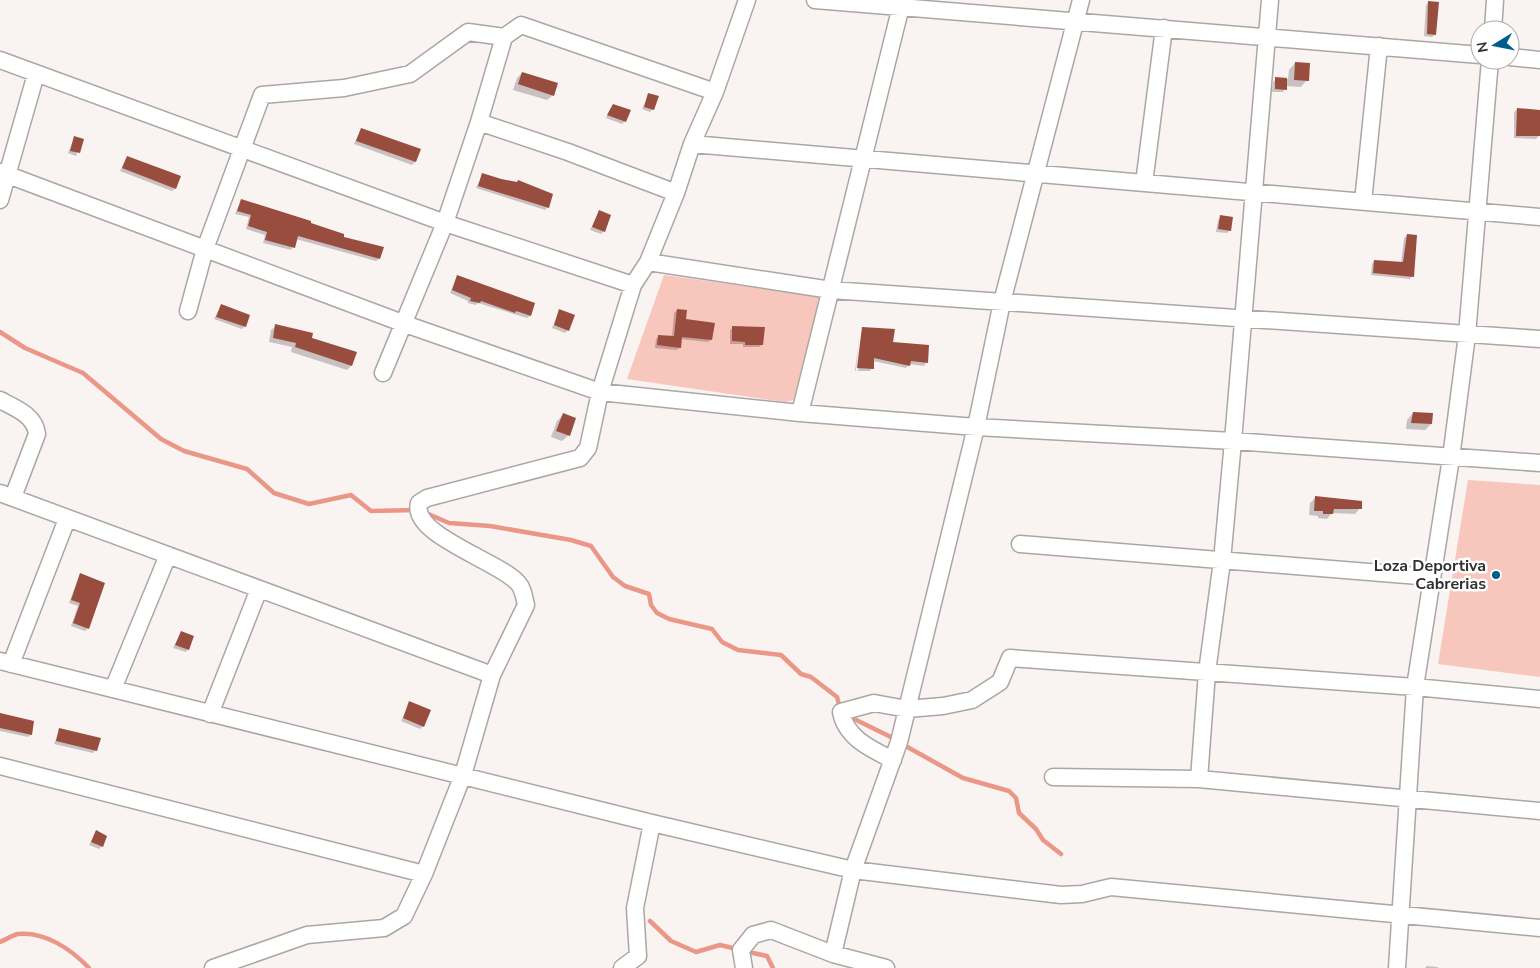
<svg xmlns="http://www.w3.org/2000/svg" width="1540" height="968" viewBox="0 0 1540 968" font-family="'Nunito Sans',sans-serif">
  <style>
    .green { fill: #f7c6bd }
    .shadow { fill: #0003 }
    .lines { fill: none; stroke-linecap: round; stroke-linejoin: round }
    .stream { stroke: #eb9788; stroke-width: 4.5 }
    .building { fill: #984d3f }
    .minor-casing { stroke: #aca6a5; stroke-width: 19 }
    .minor { stroke: #fff; stroke-width: 16 }
    .poi-dot { fill: #005e8e; stroke: #fff; stroke-width: 2 }
    .labels { text-anchor: middle; dominant-baseline: central; stroke-width: 5; stroke-linejoin: round; paint-order: stroke }
    .poi-label { font-size: 16px; font-weight: bold; fill: #323030; stroke: #fff; text-anchor: end }
  </style>
  <rect width="100%" height="100%" fill="#f9f3f2"/>
  <path class="green" d="M 664,275 L 820,297 L 794,400 L 785,402 L 627,379 Z
    M 1468,480 L 1540,485 L 1540,677 L 1438,664 Z"/>
  <path class="shadow" d="M 1429,2 L 1435,34 L 1432,37 L 1424,36 L 1426,5 Z
    M 1295,63 L 1307,80 L 1301,87 L 1286,86 L 1283,92 L 1272,92 L 1273,82 L 1276,79 L 1288,79 L 1289,70 Z
    M 522,73 L 553,95 L 547,100 L 513,90 L 517,78 Z
    M 649,94 L 653,109 L 650,112 L 642,109 Z
    M 611,108 L 625,121 L 622,124 L 606,118 Z
    M 1517,109 L 1540,113 L 1539,136 L 1536,139 L 1514,138 L 1514,112 Z
    M 361,129 L 419,150 L 415,162 L 412,165 L 354,144 Z
    M 74,138 L 82,140 L 76,156 L 68,153 Z
    M 127,157 L 175,189 L 172,191 L 120,171 Z
    M 483,174 L 516,183 L 548,207 L 545,210 L 476,188 Z
    M 242,200 L 309,224 L 379,259 L 376,261 L 296,239 L 291,250 L 263,243 L 265,235 L 246,229 L 249,217 L 235,214 Z
    M 599,212 L 604,231 L 601,234 L 590,230 Z
    M 1221,217 L 1230,230 L 1227,233 L 1216,232 L 1218,220 Z
    M 1407,235 L 1412,276 L 1410,279 L 1371,275 L 1372,264 L 1374,261 L 1401,263 L 1404,238 Z
    M 457,276 L 533,304 L 530,316 L 527,318 L 478,303 L 476,305 L 468,303 L 468,301 L 450,293 Z
    M 221,306 L 245,326 L 242,329 L 214,319 Z
    M 560,310 L 568,330 L 565,333 L 552,328 Z
    M 677,310 L 685,320 L 711,339 L 708,342 L 680,339 L 680,347 L 677,350 L 655,348 L 656,339 L 659,336 L 672,337 L 674,313 Z
    M 276,326 L 355,353 L 351,366 L 347,370 L 291,352 L 292,347 L 269,342 L 271,330 Z
    M 733,328 L 762,344 L 759,347 L 743,347 L 743,344 L 730,344 L 730,330 Z
    M 863,328 L 892,343 L 927,346 L 926,363 L 924,366 L 909,364 L 906,368 L 873,361 L 872,368 L 870,371 L 858,371 Z
    M 860,330 L 856,371 L 855,371 L 860,331 Z
    M 1413,413 L 1431,424 L 1425,430 L 1406,429 L 1407,420 Z
    M 563,415 L 569,435 L 562,441 L 551,437 L 557,421 Z
    M 1315,498 L 1360,508 L 1355,514 L 1332,513 L 1327,519 L 1318,518 L 1318,516 L 1309,515 L 1310,503 Z
    M 80,574 L 88,628 L 85,631 L 71,626 L 78,606 L 69,603 Z
    M 181,633 L 188,649 L 186,652 L 173,648 Z
    M 410,703 L 423,726 L 420,729 L 401,721 Z
    M 0,713 L 31,735 L 28,737 L 0,731 Z
    M 60,729 L 96,750 L 93,753 L 54,744 Z
    M 96,832 L 102,846 L 99,849 L 89,845 Z
    M 1427,966 L 1438,967 L 1438,968 L 1425,968 Z"/>
  <g class="lines">
    <path class="stream" d="M 0,332 L 25,348 L 83,373 L 161,439 L 184,451 L 247,469 L 274,493 L 309,504 L 351,495 L 371,511 L 416,510
      M 426,513 L 449,523 L 490,526 L 571,540 L 591,546 L 613,577 L 625,586 L 649,594 L 651,605 L 657,613 L 669,619 L 712,629 L 722,642 L 738,650 L 781,655 L 801,674 L 811,677 L 837,697 L 840,708
      M 846,715 L 895,739
      M 902,744 L 963,778 L 1009,791 L 1016,798 L 1019,813 L 1036,829 L 1043,840 L 1061,854
      M 650,921 L 671,941 L 696,952 L 720,945 L 737,949
      M 0,942 C 5,940 13,935 18,934 C 45,931 72,950 89,968
      M 744,951 L 767,956 L 773,968"/>
  </g>
  <path class="building" d="M 1428,1 L 1439,2 L 1436,35 L 1427,34 Z
    M 1295,62 L 1310,63 L 1309,81 L 1294,80 Z
    M 522,72 L 558,83 L 554,96 L 518,84 Z
    M 1275,77 L 1287,78 L 1287,90 L 1275,89 Z
    M 648,93 L 659,96 L 654,110 L 644,107 Z
    M 613,104 L 631,110 L 626,122 L 607,115 Z
    M 1517,108 L 1540,110 L 1540,136 L 1516,136 Z
    M 361,128 L 421,149 L 416,162 L 356,141 Z
    M 74,136 L 84,139 L 80,153 L 70,151 Z
    M 127,156 L 181,176 L 176,189 L 122,168 Z
    M 482,173 L 501,179 L 517,182 L 518,180 L 553,194 L 549,208 L 478,186 Z
    M 241,199 L 311,221 L 311,223 L 344,234 L 344,237 L 384,247 L 380,259 L 298,236 L 295,248 L 265,240 L 267,232 L 248,226 L 251,215 L 237,211 Z
    M 599,210 L 611,215 L 605,232 L 592,227 Z
    M 1220,215 L 1233,217 L 1231,231 L 1218,229 Z
    M 1407,234 L 1417,235 L 1414,277 L 1373,273 L 1374,260 L 1403,262 Z
    M 457,275 L 535,303 L 531,316 L 516,311 L 515,313 L 481,301 L 480,303 L 470,301 L 471,298 L 452,290 Z
    M 221,304 L 250,315 L 246,327 L 216,317 Z
    M 559,309 L 575,315 L 569,331 L 554,325 Z
    M 677,309 L 687,310 L 686,319 L 715,323 L 712,340 L 682,337 L 681,348 L 657,345 L 658,335 L 674,336 Z
    M 275,324 L 313,333 L 312,338 L 357,352 L 352,366 L 295,347 L 296,343 L 273,338 Z
    M 732,326 L 765,327 L 763,345 L 745,345 L 745,342 L 732,341 Z
    M 862,327 L 895,329 L 893,342 L 929,345 L 928,363 L 911,361 L 910,366 L 874,358 L 874,369 L 857,368 Z
    M 1413,412 L 1433,413 L 1432,424 L 1411,423 Z
    M 563,413 L 576,418 L 570,436 L 556,431 Z
    M 1315,496 L 1362,501 L 1362,509 L 1334,509 L 1333,514 L 1323,514 L 1323,511 L 1314,511 Z
    M 80,573 L 105,583 L 89,629 L 73,623 L 80,603 L 71,600 Z
    M 181,631 L 194,636 L 189,650 L 175,645 Z
    M 409,701 L 431,710 L 424,727 L 403,718 Z
    M 0,713 L 34,721 L 32,735 L 0,728 Z
    M 59,728 L 101,738 L 97,751 L 56,741 Z
    M 96,830 L 107,836 L 103,847 L 91,842 Z"/>
  <g class="lines">
    <g class="minor-casing">
      <path id="minor" d="M 815,0 L 1480,55
        M 1493,30 L 1495,0
        M 1510,57 L 1540,60
        M 0,60 L 445,223 L 633,285
        M 479,122 L 568,152 L 676,193
        M 692,144 L 1540,217
        M 0,172 L 405,324 L 600,392 L 800,413 L 976,427 L 1233,441 L 1540,463
        M 1144,183 L 1164,28
        M 0,200 L 36,74
        M 1363,202 L 1379,46
        M 648,262 L 831,290 L 1540,339
        M 188,311 L 205,249 L 262,95 L 344,88 L 410,74 L 468,32 L 504,37
        M 383,373 L 445,223 L 479,122 L 504,37 L 521,25 L 715,92
        M 0,400 C 15,408 35,415 37,434 L 13,497
        M 800,413 L 901,6
        M 0,493 L 492,675
        M 1020,544 L 1431,577
        M 0,661 L 652,823 L 853,870 L 1061,895 L 1082,894 L 1111,887 L 1540,928
        M 11,664 L 67,519
        M 113,689 L 168,555
        M 210,714 L 259,589
        M 893,760 C 871,749 846,738 841,712 L 874,703 L 907,709 L 943,706 L 972,700 L 1000,682 L 1010,658 L 1415,687 L 1540,699
        M 0,766 L 424,874
        M 1053,777 L 1199,779 L 1540,811
        M 1199,779 L 1207,672 L 1222,561 L 1233,441 L 1270,0
        M 833,954 L 853,870 L 899,742 L 976,427 L 1002,302 L 1081,0
        M 213,968 L 307,935 L 384,928 L 404,916 L 424,874 L 463,775 L 492,675 L 526,605 C 524,597 523,588 518,583 C 499,561 410,535 419,503 L 427,498 L 580,458 L 588,448 L 600,392 L 633,285 L 648,262 L 676,193 L 692,144 L 715,92 L 747,0
        M 622,968 L 638,956 L 635,908 L 652,823
        M 744,968 L 741,950 L 753,935 L 771,930 L 833,954 L 886,968
        M 1397,968 L 1415,687 L 1451,458 L 1467,335 L 1490,60"/>
    </g>
    <use href="#minor" class="minor"/>
  </g>
  <circle class="poi-dot" cx="1496" cy="575" r="5"/>
  <g class="labels">
    <g class="poi-label">
      <text x="1486" y="566">Loza Deportiva<tspan x="1486" dy="18">Cabrerias</tspan></text>
    </g>
  </g>
  <g transform="translate(1495 45) rotate(260)"><circle r="24" fill="#ffffff" stroke="#adacac"/>
  <path d="M0-4L9 19L0 12L-9 19Z" fill="#005e8e"/>
  <text y="-8" font-size="14" font-weight="bold" text-anchor="middle" fill="#323030">N</text>
  </g>
</svg>
